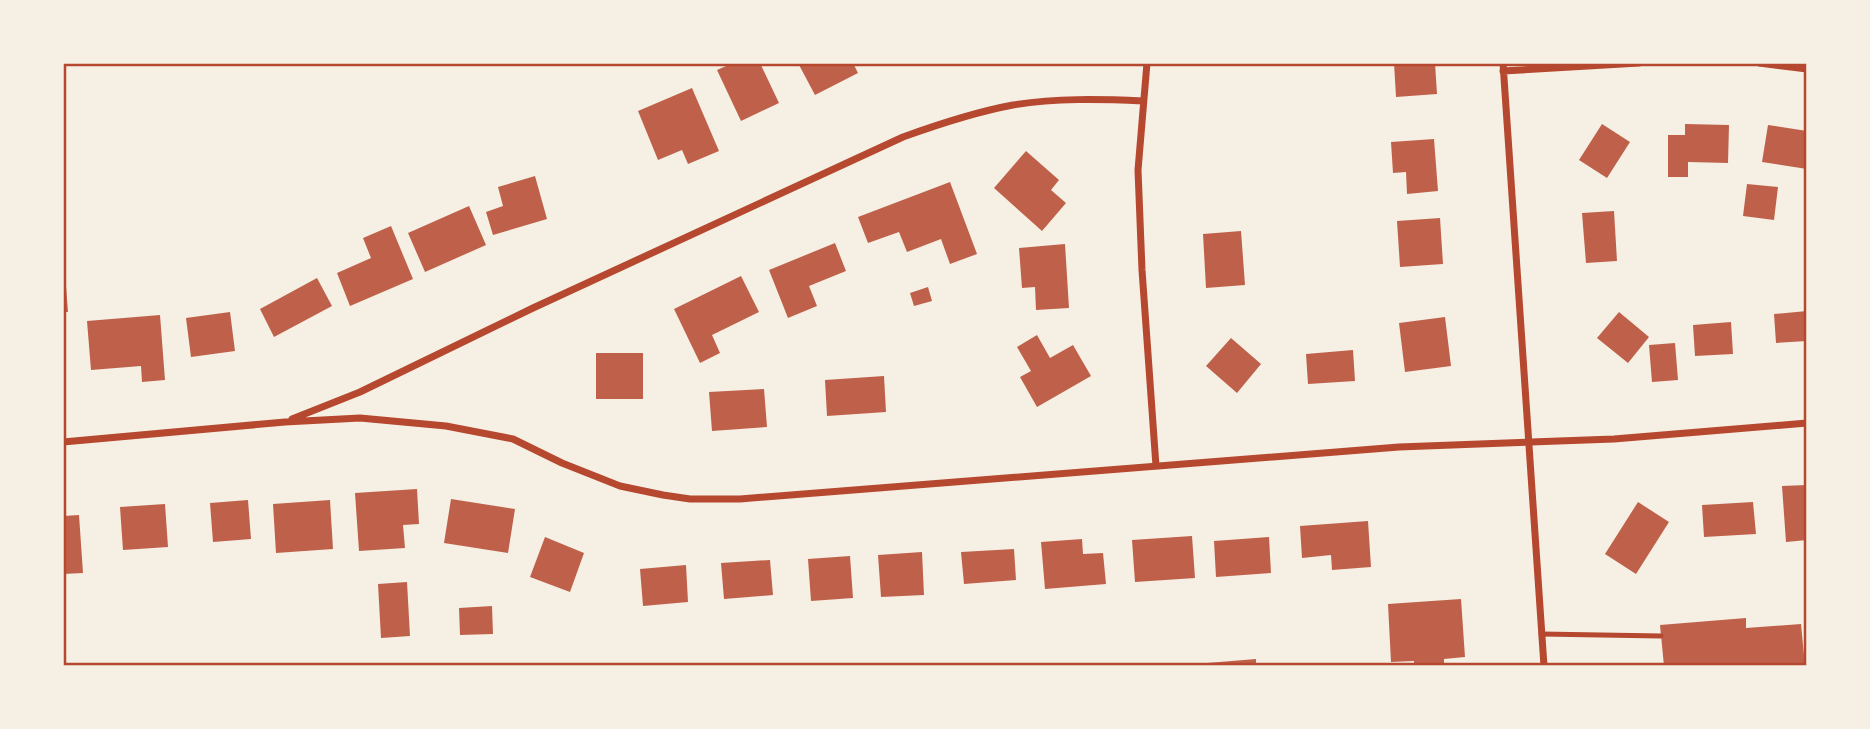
<svg xmlns="http://www.w3.org/2000/svg" width="1870" height="729" viewBox="0 0 1870 729" font-family="'Alegreya Sans',sans-serif">
  <style>
    .building { fill: #bf614a }
    .lines { fill: none; stroke-linecap: round; stroke-linejoin: round }
    .service { stroke: #b5482f; stroke-width: 5 }
    .minor { stroke: #b5482f; stroke-width: 7 }
    .neatline { fill: none; stroke: #b5482f; stroke-width: 2.5 }
  </style>
  <rect width="100%" height="100%" fill="#f6efe4"/>
  <path class="building" d="M 733,63 L 760,63 L 779,103 L 741,121 L 717,70 Z
    M 798,63 L 853,63 L 858,73 L 815,95 Z
    M 1394,63 L 1435,63 L 1437,94 L 1396,97 Z
    M 692,88 L 719,151 L 688,164 L 682,150 L 658,160 L 638,111 Z
    M 1602,124 L 1630,142 L 1607,178 L 1579,160 Z
    M 1685,124 L 1729,125 L 1728,163 L 1688,162 L 1688,177 L 1668,177 L 1668,135 L 1685,135 Z
    M 1768,125 L 1807,131 L 1807,169 L 1762,162 Z
    M 1434,139 L 1438,191 L 1407,194 L 1406,172 L 1393,173 L 1391,142 Z
    M 1026,151 L 1059,180 L 1051,190 L 1066,203 L 1042,231 L 994,188 Z
    M 535,176 L 547,219 L 493,235 L 486,212 L 503,206 L 498,187 Z
    M 950,182 L 977,254 L 950,264 L 941,239 L 907,252 L 899,232 L 868,243 L 858,217 Z
    M 1747,184 L 1778,187 L 1774,220 L 1743,216 Z
    M 469,206 L 486,245 L 425,272 L 408,233 Z
    M 1614,211 L 1617,261 L 1586,263 L 1582,213 Z
    M 1440,218 L 1443,264 L 1400,267 L 1397,221 Z
    M 391,226 L 413,279 L 350,306 L 337,273 L 371,258 L 363,238 Z
    M 1241,231 L 1245,285 L 1206,288 L 1203,234 Z
    M 835,243 L 846,271 L 809,286 L 817,306 L 788,318 L 769,270 Z
    M 1065,244 L 1069,308 L 1036,310 L 1035,287 L 1022,288 L 1019,248 Z
    M 63,273 L 65,273 L 68,312 L 63,312 Z
    M 741,276 L 759,312 L 712,335 L 720,353 L 700,363 L 674,309 Z
    M 317,278 L 332,306 L 274,337 L 260,309 Z
    M 928,287 L 932,301 L 914,306 L 910,293 Z
    M 1807,311 L 1807,341 L 1776,343 L 1774,314 Z
    M 230,312 L 235,351 L 191,357 L 186,318 Z
    M 1619,312 L 1649,337 L 1628,363 L 1597,338 Z
    M 160,315 L 165,380 L 142,382 L 141,366 L 91,370 L 87,321 Z
    M 1445,317 L 1451,366 L 1405,372 L 1399,323 Z
    M 1731,322 L 1733,354 L 1695,356 L 1693,325 Z
    M 1037,335 L 1050,358 L 1073,345 L 1091,376 L 1037,407 L 1020,377 L 1031,371 L 1017,347 Z
    M 1231,338 L 1261,364 L 1237,393 L 1206,366 Z
    M 1675,343 L 1678,380 L 1652,382 L 1649,345 Z
    M 1353,350 L 1355,381 L 1308,384 L 1306,354 Z
    M 596,353 L 643,353 L 643,399 L 596,399 Z
    M 884,376 L 886,412 L 827,416 L 825,380 Z
    M 764,389 L 767,427 L 712,431 L 709,392 Z
    M 1807,485 L 1807,540 L 1786,542 L 1782,486 Z
    M 417,489 L 419,524 L 403,525 L 405,548 L 359,551 L 355,493 Z
    M 451,499 L 515,509 L 508,553 L 444,543 Z
    M 248,500 L 251,539 L 213,542 L 210,503 Z
    M 330,500 L 333,549 L 276,553 L 273,504 Z
    M 1638,502 L 1669,522 L 1636,574 L 1605,554 Z
    M 1753,502 L 1756,534 L 1704,537 L 1702,505 Z
    M 165,504 L 168,547 L 123,550 L 120,507 Z
    M 79,515 L 83,573 L 63,574 L 63,516 Z
    M 1368,521 L 1371,567 L 1332,570 L 1331,555 L 1302,558 L 1300,526 Z
    M 1192,536 L 1195,578 L 1135,582 L 1132,540 Z
    M 545,537 L 584,553 L 570,592 L 530,577 Z
    M 1269,537 L 1271,573 L 1216,577 L 1214,541 Z
    M 1082,539 L 1083,554 L 1103,553 L 1106,584 L 1045,589 L 1041,542 Z
    M 1014,549 L 1016,580 L 964,584 L 961,552 Z
    M 922,552 L 924,595 L 881,597 L 878,555 Z
    M 850,556 L 853,598 L 811,601 L 808,559 Z
    M 770,560 L 773,595 L 724,599 L 721,563 Z
    M 686,565 L 688,602 L 643,606 L 640,569 Z
    M 407,582 L 410,636 L 381,638 L 378,584 Z
    M 1461,599 L 1465,657 L 1444,659 L 1444,666 L 1414,666 L 1414,661 L 1391,662 L 1388,604 Z
    M 492,606 L 493,634 L 460,635 L 459,608 Z
    M 1746,618 L 1746,628 L 1801,624 L 1805,666 L 1664,666 L 1660,625 Z
    M 1256,659 L 1256,666 L 1207,666 L 1207,663 Z"/>
  <g class="lines">
    <path class="service" d="M 1541,634 L 1661,636"/>
    <path class="minor" d="M 1147,63 L 1138,170 L 1142,270 L 1156,466
      M 1503,63 L 1544,666
      M 1759,63 L 1807,69
      M 1503,71 L 1639,63
      M 292,419 L 360,392 L 533,308 L 903,137 C 939,124 975,112 1013,105 C 1055,98 1100,99 1143,101
      M 63,442 L 285,422 L 360,418 L 446,426 L 513,439 L 562,463 L 620,486 L 663,495 L 690,499 L 740,499 L 1399,447 L 1614,439 L 1807,423"/>
  </g>
  <rect width="1870" height="729" fill="none" stroke="#f6efe4" stroke-width="130"/>
  <rect x="65" y="65" width="1740" height="599" class="neatline"/>
</svg>
